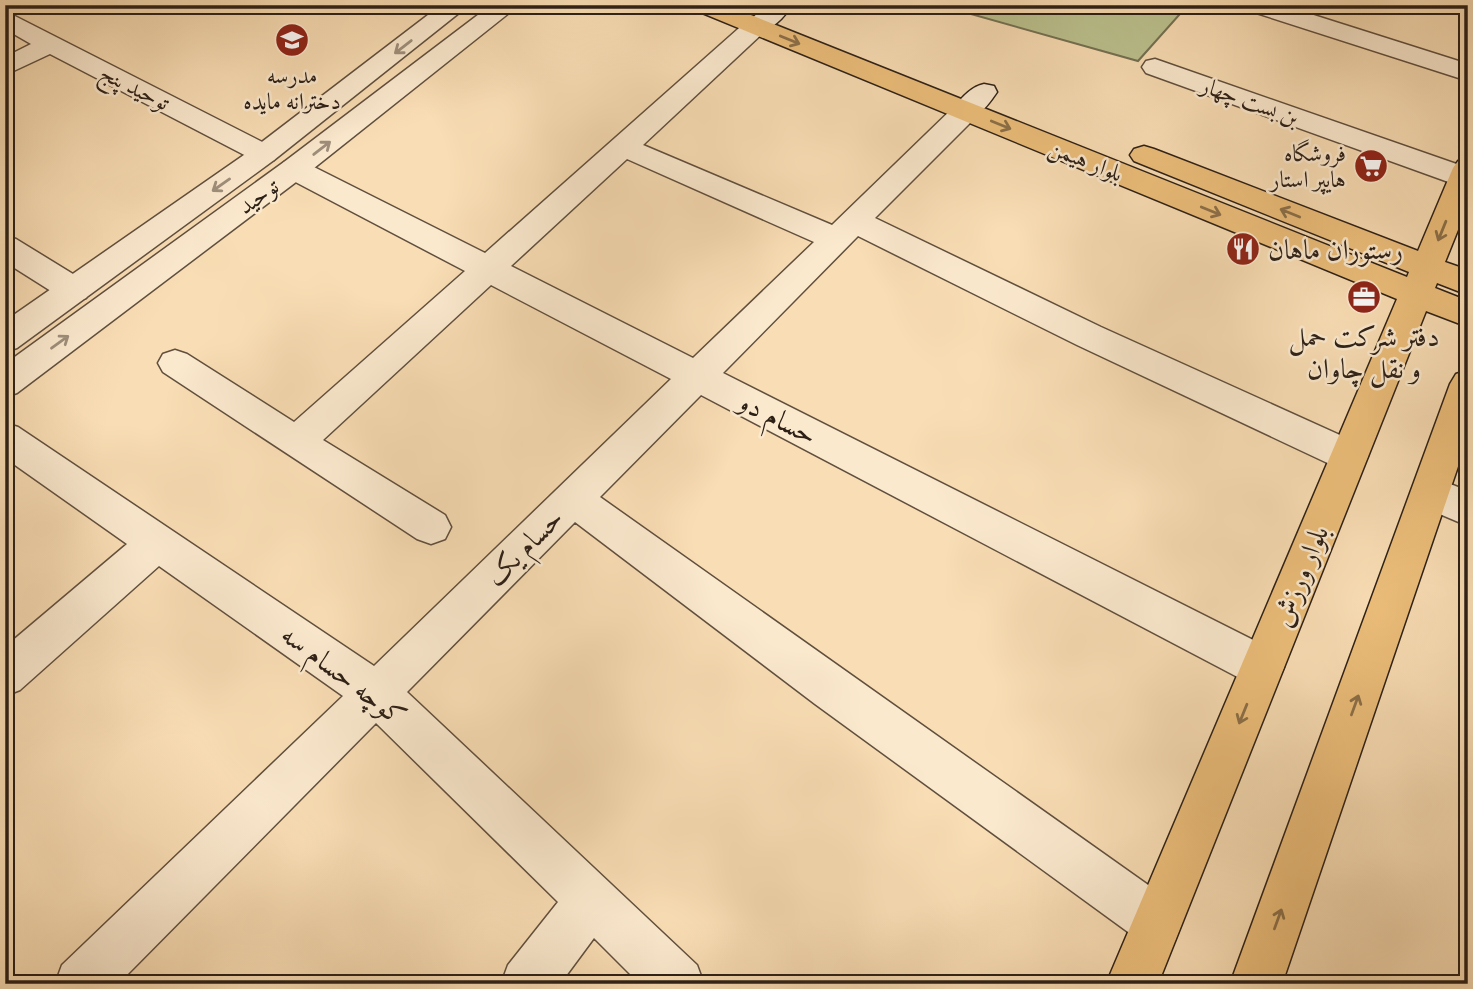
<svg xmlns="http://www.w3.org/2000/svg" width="1473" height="989" viewBox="0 0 1473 989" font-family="'IM FELL Great Primer',Amiri,serif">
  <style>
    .green { fill: #bbc28f; stroke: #747153; stroke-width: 2 }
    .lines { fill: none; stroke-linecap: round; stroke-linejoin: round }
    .minor-casing { stroke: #604f3e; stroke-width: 3 }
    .tertiary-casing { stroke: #604f3e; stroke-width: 3 }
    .secondary-casing { stroke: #2d2017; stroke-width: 3 }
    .primary-casing { stroke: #2d2017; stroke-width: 3 }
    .minor { fill: #fbe9ce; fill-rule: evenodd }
    .tertiary { fill: #fbe9ce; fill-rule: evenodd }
    .secondary { fill: #fbe9ce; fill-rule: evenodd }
    .primary { fill: #ecbe7a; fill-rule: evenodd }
    .oneway { stroke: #8c6f48 }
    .oneway2 { stroke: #9e8f7c }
    .labels { text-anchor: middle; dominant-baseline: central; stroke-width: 5; stroke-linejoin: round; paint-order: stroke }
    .far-poi-label { font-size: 23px; fill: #2d2017; stroke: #fbe9ce }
    .far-street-label { font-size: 23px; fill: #2d2017; stroke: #fbe9ce }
    .poi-label { font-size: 28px; fill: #2d2017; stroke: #fbe9ce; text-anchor: start }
    .street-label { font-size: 28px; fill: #2d2017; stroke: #fbe9ce }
  </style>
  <rect width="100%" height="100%" fill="#f9ddb4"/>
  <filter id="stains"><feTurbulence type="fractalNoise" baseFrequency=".00286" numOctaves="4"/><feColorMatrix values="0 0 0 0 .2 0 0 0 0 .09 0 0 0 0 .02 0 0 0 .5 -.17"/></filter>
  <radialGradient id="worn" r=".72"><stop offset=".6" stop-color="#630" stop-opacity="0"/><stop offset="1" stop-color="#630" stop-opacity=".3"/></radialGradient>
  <path class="green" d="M 939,5 L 1188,5 L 1138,61 Z"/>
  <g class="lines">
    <g class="minor-casing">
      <path id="minor" d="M 1244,5 L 1282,5 L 1468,64 L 1468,81 L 1247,10 Z
        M 5,11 L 274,148 L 278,154 L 274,160 L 264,163 L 254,160 L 50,54 L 5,75 L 5,57 L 31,44 L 5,29 Z
        M 756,18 L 765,21 L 769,26 L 765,31 L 643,145 L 832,225 L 956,105 L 966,103 L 976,105 L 980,111 L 976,117 L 875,218 L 1101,327 L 1362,445 L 1368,456 L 1362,467 L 1349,472 L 1336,467 L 1077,345 L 858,236 L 723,373 L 1277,652 L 1284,667 L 1277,682 L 1262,688 L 1247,682 L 701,395 L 600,497 L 1175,904 L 1182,922 L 1175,940 L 1157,947 L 1139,940 L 815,704 L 575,522 L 407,692 L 697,965 L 704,984 L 640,984 L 594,938 L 560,984 L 501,984 L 508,965 L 558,902 L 376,723 L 118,984 L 55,984 L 62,965 L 343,696 L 159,566 L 20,690 L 5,696 L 5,647 L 127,544 L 5,458 L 5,423 L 18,427 L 374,666 L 671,379 L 491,285 L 323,440 L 445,515 L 451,527 L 445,539 L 431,544 L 417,539 L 163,372 L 158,363 L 163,354 L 175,350 L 187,354 L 294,422 L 465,271 L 284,176 L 279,169 L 284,162 L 294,160 L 304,162 L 485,253 L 747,21 ZM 627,159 L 814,242 L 693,358 L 511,266 Z
        M 1155,59 L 1468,168 L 1468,186 L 1454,184 L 1146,73 L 1142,67 L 1146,61 Z
        M 5,236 L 16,239 L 86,282 L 90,290 L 86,298 L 74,302 L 62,298 L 5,262 Z
        M 1430,476 L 1468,491 L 1468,526 L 1416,504 L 1411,492 L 1416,480 Z"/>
    </g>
    <g class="tertiary-casing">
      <path id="tertiary" d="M 441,5 L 469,5 L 274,160 L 17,348 L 5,352 L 5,321 L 254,148 Z
        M 491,5 L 519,5 L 304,176 L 17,393 L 5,397 L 5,364 L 284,162 Z"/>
    </g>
    <g class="secondary-casing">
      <path id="secondary" d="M 767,5 L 787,5 L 789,9 C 780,23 764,36 747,31 L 743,26 Z
        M 984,84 L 994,86 L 997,92 C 987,107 976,122 956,117 L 952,111 C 960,99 970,87 984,84 Z"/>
    </g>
    <g class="primary-casing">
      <path id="primary" d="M 692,5 L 726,5 L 1407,277 L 1409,272 L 1134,161 L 1130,155 L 1134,149 L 1144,146 L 1154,149 L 1418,251 L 1453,168 L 1458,161 L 1468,159 L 1468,205 L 1445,262 L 1468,270 L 1468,295 L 1437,283 L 1435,288 L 1468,301 L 1468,327 L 1426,311 L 1158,984 L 1106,984 L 1397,299 L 695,10 Z
        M 1468,370 L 1468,437 L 1282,984 L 1230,984 L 1450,384 L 1456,374 Z"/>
    </g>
    <use href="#minor" class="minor"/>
    <use href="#tertiary" class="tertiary"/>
    <use href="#secondary" class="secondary"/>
    <use href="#primary" class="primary"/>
  </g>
  <defs><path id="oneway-shaft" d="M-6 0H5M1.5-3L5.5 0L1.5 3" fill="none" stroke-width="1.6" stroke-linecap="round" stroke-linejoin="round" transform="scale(1.75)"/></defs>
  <g class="oneway">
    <use href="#oneway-shaft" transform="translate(790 40) rotate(22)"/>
    <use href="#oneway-shaft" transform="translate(1001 125) rotate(22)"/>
    <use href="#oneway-shaft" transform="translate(1211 211) rotate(22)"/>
    <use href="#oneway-shaft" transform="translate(1290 213) rotate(-158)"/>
    <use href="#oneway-shaft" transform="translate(1442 231) rotate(112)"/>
    <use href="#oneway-shaft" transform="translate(1355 705) rotate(-70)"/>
    <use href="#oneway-shaft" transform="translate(1243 714) rotate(112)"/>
    <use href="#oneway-shaft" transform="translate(1278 919) rotate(-70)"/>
  </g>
  <g class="oneway2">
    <use href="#oneway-shaft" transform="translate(403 47) rotate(142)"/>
    <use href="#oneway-shaft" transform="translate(322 148) rotate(-38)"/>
    <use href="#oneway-shaft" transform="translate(221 185) rotate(145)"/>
    <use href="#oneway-shaft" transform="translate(60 342) rotate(-36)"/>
  </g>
  <defs>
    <g id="school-disc" transform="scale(1.75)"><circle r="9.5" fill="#8f2418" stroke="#fbe9ce"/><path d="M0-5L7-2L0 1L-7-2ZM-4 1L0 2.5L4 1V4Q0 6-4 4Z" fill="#fff"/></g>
    <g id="supermarket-disc" transform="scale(1.75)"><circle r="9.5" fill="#8f2418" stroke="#fbe9ce"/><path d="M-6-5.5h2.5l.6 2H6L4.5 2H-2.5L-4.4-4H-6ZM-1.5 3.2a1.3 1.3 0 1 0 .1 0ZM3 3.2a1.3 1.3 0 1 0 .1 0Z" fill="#fff"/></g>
    <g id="restaurant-disc" transform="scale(1.75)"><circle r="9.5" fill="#8f2418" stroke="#fbe9ce"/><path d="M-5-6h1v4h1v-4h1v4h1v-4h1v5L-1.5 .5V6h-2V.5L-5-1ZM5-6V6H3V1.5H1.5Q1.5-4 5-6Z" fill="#fff"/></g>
    <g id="office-disc" transform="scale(1.75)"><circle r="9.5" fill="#8f2418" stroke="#fbe9ce"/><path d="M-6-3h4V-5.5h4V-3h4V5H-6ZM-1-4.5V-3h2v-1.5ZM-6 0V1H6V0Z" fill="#fff"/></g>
  </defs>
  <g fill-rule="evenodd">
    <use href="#school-disc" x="292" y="40"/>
    <use href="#supermarket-disc" x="1371" y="166"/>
    <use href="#restaurant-disc" x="1243" y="249"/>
    <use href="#office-disc" x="1364" y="297"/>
  </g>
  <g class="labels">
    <g class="far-poi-label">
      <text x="292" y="75">مدرسه<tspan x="292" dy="26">دخترانه مایده</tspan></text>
      <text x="1346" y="153" text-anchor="end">فروشگاه<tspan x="1346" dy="26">هایپر استار</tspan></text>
    </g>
    <g class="far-street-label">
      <text transform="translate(135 87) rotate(27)">توحید پنج</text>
      <text transform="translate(1250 101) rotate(20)">بن بست چهار</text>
      <text transform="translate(1086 160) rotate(22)">بلوار هیمن</text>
      <text transform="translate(258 196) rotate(-36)">توحید</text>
    </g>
    <g class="poi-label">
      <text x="1268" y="249">رستوران ماهان</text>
      <text x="1364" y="336" text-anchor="middle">دفتر شرکت حمل<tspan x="1364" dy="32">و نقل چاوان</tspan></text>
    </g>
    <g class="street-label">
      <text transform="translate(778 418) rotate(27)">حسام دو</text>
      <text transform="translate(524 547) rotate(-45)">حسام یک</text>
      <text transform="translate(1300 576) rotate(-68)">بلوار ورزش</text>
      <text transform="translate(344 675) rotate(37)">کوچه حسام سه</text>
    </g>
  </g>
  <rect width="1473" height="989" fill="none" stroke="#f9ddb4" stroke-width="28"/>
  <rect x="7" y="7" width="1459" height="975" fill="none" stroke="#2d2017" stroke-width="3.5"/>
  <rect x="14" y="14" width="1445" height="961" fill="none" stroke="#2d2017" stroke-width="2"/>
  <rect width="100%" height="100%" filter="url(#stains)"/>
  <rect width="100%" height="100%" fill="url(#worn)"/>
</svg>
